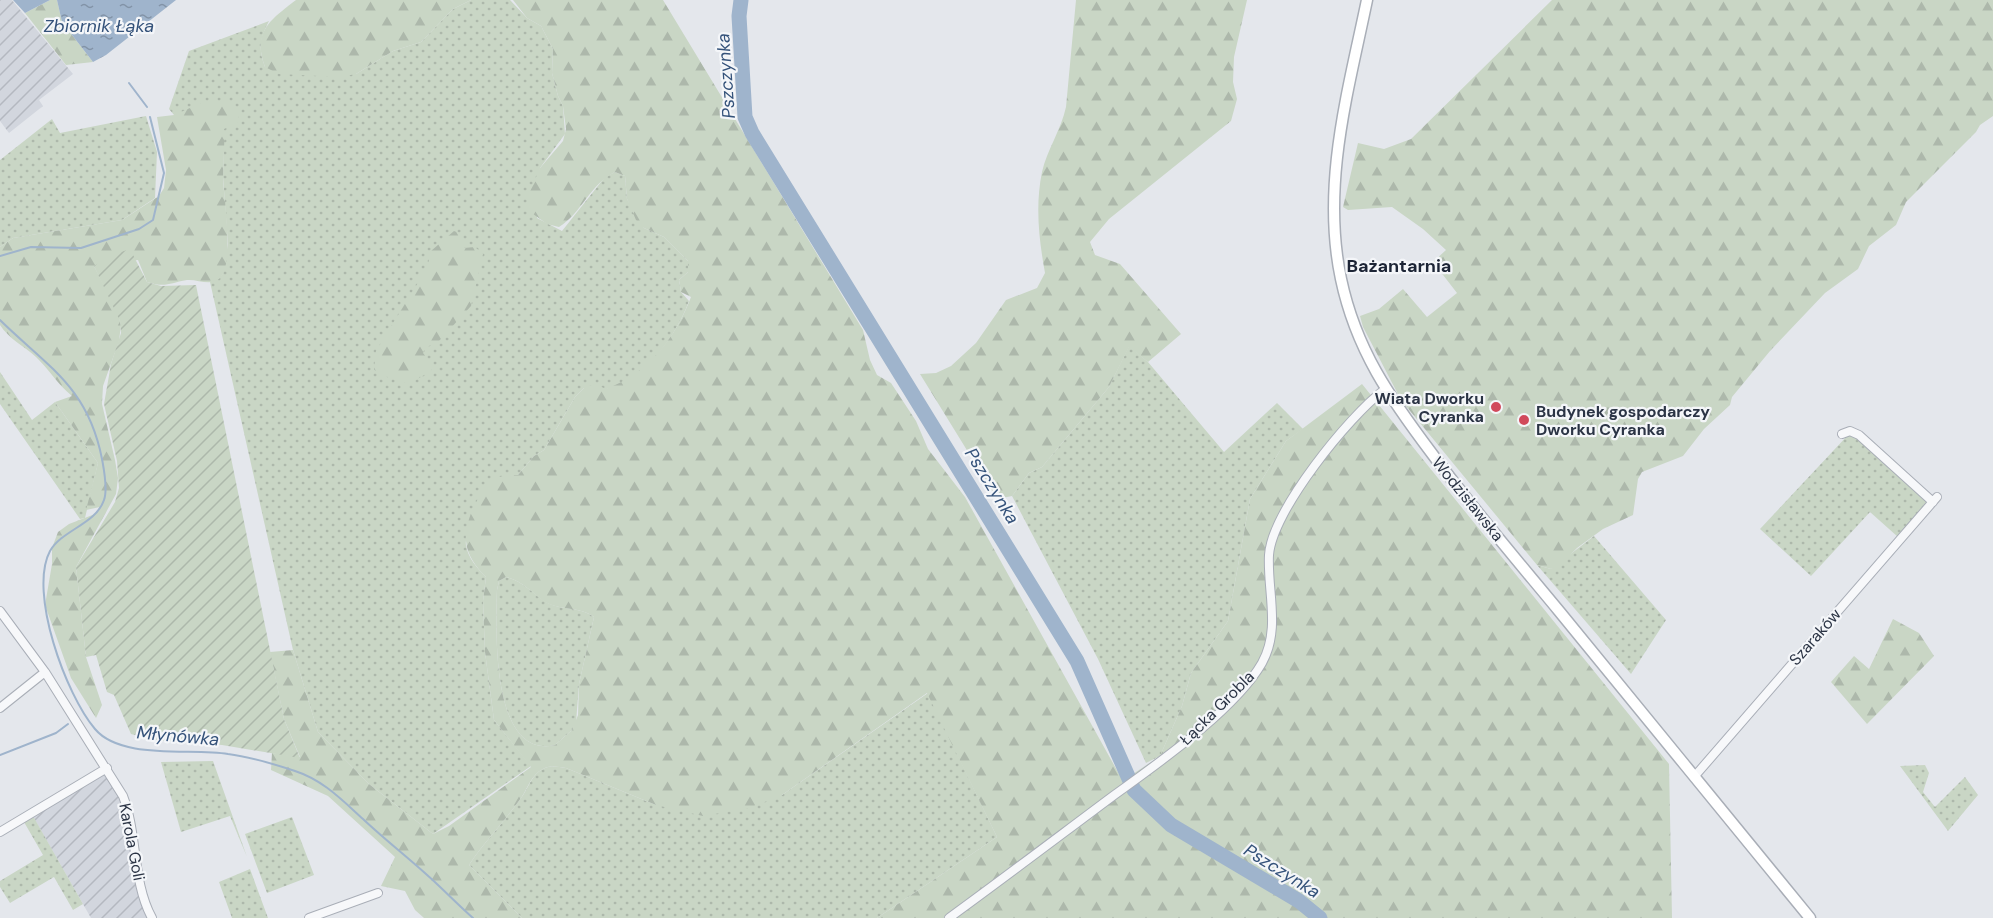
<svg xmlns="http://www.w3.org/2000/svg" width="1993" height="918" viewBox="0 0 1993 918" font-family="'DM Sans',sans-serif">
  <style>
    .industrial { fill: url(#industrial-furrows) }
    .grass { fill: url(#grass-dots) }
    .forest { fill: url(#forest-firs); fill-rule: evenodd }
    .garden { fill: url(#garden-furrows) }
    .water { fill: url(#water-ripples) }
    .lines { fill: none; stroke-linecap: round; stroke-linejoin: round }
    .stream { stroke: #9fb4cc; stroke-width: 2 }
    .river { stroke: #9fb4cc; stroke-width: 15 }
    .minor-casing { stroke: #a9aeb7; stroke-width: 10 }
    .secondary-casing { stroke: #a9aeb7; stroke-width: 13 }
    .minor { stroke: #f7f8fa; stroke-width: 8 }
    .secondary { stroke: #fff; stroke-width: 10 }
    .poi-dot { fill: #d1495b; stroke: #f4f6f9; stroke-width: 2 }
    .labels { text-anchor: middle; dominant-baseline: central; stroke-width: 4.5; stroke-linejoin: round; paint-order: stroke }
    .poi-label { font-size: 16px; font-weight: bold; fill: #2b3445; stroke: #f4f6f9; text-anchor: end }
    .street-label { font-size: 16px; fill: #2b3445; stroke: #f4f6f9 }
    .water-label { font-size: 18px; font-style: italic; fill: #34527a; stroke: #f4f6f9 }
    .neighbourhood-label { font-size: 18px; font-weight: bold; fill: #1d2536; stroke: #f4f6f9 }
  </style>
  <defs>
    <pattern id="industrial-furrows" width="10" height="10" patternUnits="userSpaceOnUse" patternTransform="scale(1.5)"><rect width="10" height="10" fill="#d2d6de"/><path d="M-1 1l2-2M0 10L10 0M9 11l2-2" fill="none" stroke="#b4b8c0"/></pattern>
    <pattern id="grass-dots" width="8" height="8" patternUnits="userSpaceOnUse" patternTransform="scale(1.5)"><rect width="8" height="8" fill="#c9d6c5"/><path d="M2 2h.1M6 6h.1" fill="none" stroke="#adb8ab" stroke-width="1.8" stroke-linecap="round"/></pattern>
    <pattern id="forest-firs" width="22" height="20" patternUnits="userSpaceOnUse" patternTransform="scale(1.5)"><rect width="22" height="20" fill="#c9d6c5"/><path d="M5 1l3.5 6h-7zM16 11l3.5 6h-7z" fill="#adb8ab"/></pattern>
    <pattern id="garden-furrows" width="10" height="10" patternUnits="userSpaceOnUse" patternTransform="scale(1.5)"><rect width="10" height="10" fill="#c9d6c5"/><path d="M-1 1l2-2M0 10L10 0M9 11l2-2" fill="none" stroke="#adb8ab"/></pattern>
    <pattern id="water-ripples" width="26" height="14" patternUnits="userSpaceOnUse" patternTransform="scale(1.5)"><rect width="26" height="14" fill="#9fb4cc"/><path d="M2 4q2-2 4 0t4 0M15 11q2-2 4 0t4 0" fill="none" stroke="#8293a7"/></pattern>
  </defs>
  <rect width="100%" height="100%" fill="#e4e7ec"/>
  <path class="industrial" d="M 0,0 L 12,0 L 73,74 L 39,100 L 43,106 L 9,133 L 0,121 Z
    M 107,768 L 123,796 L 139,879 L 152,918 L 91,918 L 31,813 Z"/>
  <path class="grass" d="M 471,0 L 510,0 L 527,18 L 541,26 L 553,49 L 552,73 L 558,96 L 563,106 L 565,134 L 540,168 L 537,218 L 562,231 L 605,177 L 615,172 L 625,176 L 627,199 L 644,228 L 664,237 L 688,261 L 688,272 L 679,280 L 681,292 L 689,301 C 676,336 646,379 607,389 C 600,391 591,389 584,388 L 575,397 L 544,450 L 534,456 L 518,475 C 490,476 475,502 470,526 C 468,532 465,539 466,545 C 468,558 477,568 486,577 L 483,601 L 485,652 L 494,720 L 531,766 L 433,834 L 369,784 L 318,732 L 293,650 L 210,282 L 222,275 L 228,244 L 223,177 L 224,128 L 174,115 L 169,109 L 189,51 L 269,21 C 260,38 258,49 265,67 L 356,74 L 393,51 L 421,42 L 453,9 Z
    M 146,116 L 157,152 L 155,198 L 122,220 L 13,238 L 0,247 L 0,160 L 52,119 L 60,133 Z
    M 1129,346 L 1148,362 L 1224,452 L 1277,403 L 1303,429 L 1286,441 L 1250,499 L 1228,621 L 1191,673 L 1182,706 L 1160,756 L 1146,763 L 1098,659 L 1012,496 L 1029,473 L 1042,467 L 1109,387 Z
    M 0,372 L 32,420 L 55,402 L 98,463 L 85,518 L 80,519 L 0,404 Z
    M 1848,435 L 1854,435 L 1929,502 L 1898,537 L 1870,512 L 1811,576 L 1760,529 Z
    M 1594,536 L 1666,620 L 1631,674 L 1537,565 L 1551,569 Z
    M 506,577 C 523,581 532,593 546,602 C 561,611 579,606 594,617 L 579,684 L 576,723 L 572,730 L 555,745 C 490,760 496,626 497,590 L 499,581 Z
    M 928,693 L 997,837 L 877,918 L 522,918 L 469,865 C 485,841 505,821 521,798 C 528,789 531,775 543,769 C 550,765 558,767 566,768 L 656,805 L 782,795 Z
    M 213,761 L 247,857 L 230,816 L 181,832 L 161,762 Z
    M 1925,765 L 1929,773 L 1923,792 L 1935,807 L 1965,777 L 1978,795 L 1948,831 L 1900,766 Z
    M 33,816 L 83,904 L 73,910 L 54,877 L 10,903 L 0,887 L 0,881 L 43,855 L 24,822 Z
    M 292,817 L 314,875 L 267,893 L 245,834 Z
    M 250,869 L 268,918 L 232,918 L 219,882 Z"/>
  <path class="forest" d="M 50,0 L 57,0 L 62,22 L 93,62 L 66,65 L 25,13 Z
    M 296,0 L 471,0 L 453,9 L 421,42 L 393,51 L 356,74 L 340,77 L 279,74 L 265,67 C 252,32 270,20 296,0 Z
    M 513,0 L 663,0 L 863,330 L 870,360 L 877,375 L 891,383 L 916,421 L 928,449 L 965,497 L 1119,774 L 1127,778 L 1160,756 L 1182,706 L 1191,673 L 1228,621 L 1250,499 L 1286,441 L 1362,384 L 1669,764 L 1672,918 L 877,918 L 997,837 L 927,693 L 782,795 L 749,808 L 703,816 L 656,805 L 566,768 C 558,767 550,765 543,769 C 531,775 528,788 521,798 C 505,821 485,841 469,865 L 522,918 L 424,918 L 415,910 L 405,891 L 381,886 L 395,857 L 328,796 L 271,770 L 272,753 L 300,757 L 284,719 L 270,652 L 293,650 L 318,732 L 369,784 L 433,834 L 449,826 L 531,767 L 494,720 L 485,652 L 483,601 L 486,577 C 476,567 467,555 466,541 C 464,522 479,490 495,479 C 501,475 511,475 518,475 L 534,456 L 544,450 L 575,397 L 584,388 L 595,384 L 606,389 C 648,373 675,339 691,297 L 681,292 L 679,280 L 688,272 L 688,261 L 664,237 L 644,228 L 636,220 L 627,199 L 625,176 L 615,172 C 590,184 582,213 559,227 L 547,224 L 529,211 L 527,198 L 540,168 L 563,141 L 566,129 L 563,106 L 558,96 L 552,73 L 553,49 L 541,26 L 527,18 ZM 506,577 C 523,581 532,593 545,602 C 561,611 579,606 594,617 L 579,684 L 578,715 L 572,730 L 555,745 C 490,760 496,626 497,590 L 499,581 Z
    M 1076,0 L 1247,0 L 1234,57 L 1233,82 L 1237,99 L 1231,121 L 1109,219 L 1090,242 L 1095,255 L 1120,264 L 1181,334 L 1148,362 L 1129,347 L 1109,387 L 1042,467 L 1029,473 L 1012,496 L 997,499 L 920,374 L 936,373 L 951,366 L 976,343 L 1006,300 L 1037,288 L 1045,273 C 1039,240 1035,206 1042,172 C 1047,150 1061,130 1066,107 Z
    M 1552,0 L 1993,0 L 1993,116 L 1980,125 L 1976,132 L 1906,202 L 1896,225 L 1869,246 L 1858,269 L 1825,293 L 1770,351 L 1732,397 L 1730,405 L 1704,429 L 1683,456 L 1642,472 L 1638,479 L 1633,515 L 1603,529 L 1577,548 L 1559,566 L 1551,569 L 1537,565 L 1401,400 L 1363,327 L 1360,316 L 1379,309 L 1403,289 L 1427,317 L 1457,293 L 1433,262 L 1446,250 L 1423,229 L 1392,207 L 1348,210 L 1343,207 L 1358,143 L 1384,149 L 1411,139 Z
    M 206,101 L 230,103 L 239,115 L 238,122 L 224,129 C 225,146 223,163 223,179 C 224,199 235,266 219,279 C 210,286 197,279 187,280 C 169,283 166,288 147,282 L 138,260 L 94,266 L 118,313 L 121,325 L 119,341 L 103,386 L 102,404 L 115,460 L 118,478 L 116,494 L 76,567 L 86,657 L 102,705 L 96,718 L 71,678 L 45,605 L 52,564 L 52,548 L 58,532 L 69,524 L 95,514 L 100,507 L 86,510 L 98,463 L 55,402 L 72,396 C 57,384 49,369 36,357 C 24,346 9,339 0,325 L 0,247 L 13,238 L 122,220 L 159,196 L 164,188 L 166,170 L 157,117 L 174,115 Z
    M 454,231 L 459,233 L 464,248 L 475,247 L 483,254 L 471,306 L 439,341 L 425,348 L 423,353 L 433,365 L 431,371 L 409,384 L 377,374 L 374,369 L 376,351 L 427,268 L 431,251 Z
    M 1893,619 L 1919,633 L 1934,656 L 1867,724 L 1831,682 L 1854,656 L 1869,669 Z"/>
  <path class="garden" d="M 130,249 L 147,282 L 161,286 L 196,285 L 284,719 L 300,758 L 222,745 L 153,740 L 131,734 L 114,695 L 107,692 L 96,655 L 86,657 L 76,567 L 115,502 L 119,488 L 117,461 L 104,404 L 111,364 L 121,333 L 120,321 L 94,266 L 115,254 Z"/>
  <path class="water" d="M 13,0 L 50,0 L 25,13 Z
    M 57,0 L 176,0 L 106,55 L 93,62 L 62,22 Z"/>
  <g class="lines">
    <path class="stream" d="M 129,83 L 147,107
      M 0,256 L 31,247 L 81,248 L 139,229 L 153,220 L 164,173 L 150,117
      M 0,320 C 48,367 88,387 102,459 C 104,470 108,489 104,500 C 96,524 62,530 50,551 C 28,592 66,695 95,729 C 121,760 190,748 228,754 C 251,757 274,764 295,771 C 323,780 342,800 363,819 C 383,838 405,855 426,874 C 442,888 457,904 473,918
      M 0,755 L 56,733 L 68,724"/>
    <path class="river" d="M 741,0 L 739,16 L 745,117 L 752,133 L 1077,661 L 1134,790 L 1171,825 L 1299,901 L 1320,918"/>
    <g class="minor-casing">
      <path id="minor" d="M 1842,434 L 1850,431 L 1859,435 L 1933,502
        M 0,611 L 45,672 L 123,796 C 138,835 132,881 152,918
        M 0,708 L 45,672
        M 1694,777 L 1937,497
        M 0,832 L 107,768
        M 309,918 L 378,893
        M 949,918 C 1004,878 1058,837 1113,796 C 1157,764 1235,710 1262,663 C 1281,629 1267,591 1269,555 C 1272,511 1349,416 1384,390"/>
    </g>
    <g class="secondary-casing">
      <path id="secondary" d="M 1367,0 C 1348,92 1321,185 1341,279 C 1356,350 1390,398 1433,455 C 1473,509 1516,559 1559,611 C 1643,713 1726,816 1810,918"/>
    </g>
    <use href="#minor" class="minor"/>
    <use href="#secondary" class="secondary"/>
  </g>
  <g class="poi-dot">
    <circle cx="1496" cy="407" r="6"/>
    <circle cx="1524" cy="420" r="6"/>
  </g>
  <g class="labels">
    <g class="poi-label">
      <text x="1484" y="398">Wiata Dworku<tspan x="1484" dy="18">Cyranka</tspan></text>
      <text x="1536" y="411" text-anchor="start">Budynek gospodarczy<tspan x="1536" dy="18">Dworku Cyranka</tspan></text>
    </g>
    <g class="street-label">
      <text transform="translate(1468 499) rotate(51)">Wodzisławska</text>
      <text transform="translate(1815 637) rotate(-49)">Szaraków</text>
      <text transform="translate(1217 708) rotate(-45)">Łącka Grobla</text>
      <text transform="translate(132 842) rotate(79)">Karola Goli</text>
    </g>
    <g class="water-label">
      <text x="99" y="26">Zbiornik Łąka</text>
      <text transform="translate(726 76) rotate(-94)">Pszczynka</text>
      <text transform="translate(992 486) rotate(58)">Pszczynka</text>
      <text transform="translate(178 736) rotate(5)">Młynówka</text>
      <text transform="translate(1282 871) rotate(32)">Pszczynka</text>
    </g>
    <g class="neighbourhood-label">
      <text x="1399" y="266">Bażantarnia</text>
    </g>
  </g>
</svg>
